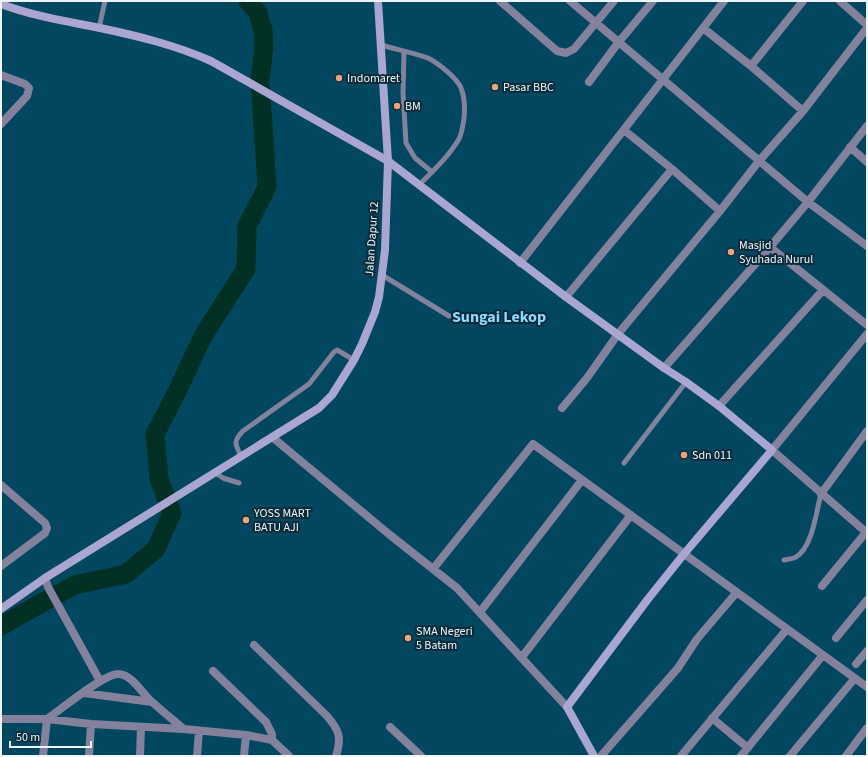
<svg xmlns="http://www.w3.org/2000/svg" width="868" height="757" viewBox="0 0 868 757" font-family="'Source Sans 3',sans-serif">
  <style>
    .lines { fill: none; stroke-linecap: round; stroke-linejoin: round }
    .river { stroke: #003023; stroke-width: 19 }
    .lane { stroke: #84819d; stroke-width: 5 }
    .street { stroke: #84819d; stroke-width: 8 }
    .secondary { stroke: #aaa5d1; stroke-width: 8 }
    .poi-dot { fill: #efa378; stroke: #092b39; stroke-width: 1.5 }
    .labels { text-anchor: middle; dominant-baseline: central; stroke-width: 4; stroke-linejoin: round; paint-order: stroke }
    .poi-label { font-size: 12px; fill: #eff6fa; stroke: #092b39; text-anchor: start }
    .street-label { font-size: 12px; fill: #eff6fa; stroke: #092b39 }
    .district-label { font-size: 16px; font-weight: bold; fill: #8cd9fe; stroke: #092b39 }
  </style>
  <rect width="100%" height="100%" fill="#014760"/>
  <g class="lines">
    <path class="river" d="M 1,626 L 47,600 L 75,585 L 126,574 L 156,549 L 172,513 L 159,479 L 155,434 L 176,394 L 203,336 L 246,269 L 247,226 L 267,187 L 260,80 L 264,47 L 263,30 L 258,13 L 248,1"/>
    <path class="lane" d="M 99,28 L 105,1
      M 381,45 C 395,49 414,53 428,58 C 438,63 457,78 461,88 C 465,98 465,108 464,118 C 463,125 462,133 459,139 C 449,156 433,171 419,185
      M 404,52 L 403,93 L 406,143 L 415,158 L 432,172
      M 382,275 L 449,316
      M 241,456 C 235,444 233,441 243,431 L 309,384 L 334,352 L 337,350 L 354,360
      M 624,463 L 686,382
      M 214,472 L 223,478 L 239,483
      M 784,560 C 788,559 793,559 796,557 C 813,546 816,512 821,494"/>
    <path class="street" d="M 500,1 L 557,51 L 566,53 L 574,49 L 614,1
      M 570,1 L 808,202 L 867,246
      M 840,1 L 867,25
      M 703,28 L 751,66 L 803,111
      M 751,66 L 803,1
      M 1,75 L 25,84 L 29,88 L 27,96 L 1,124
      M 589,82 L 618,43 L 653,1
      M 624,130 L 672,169 L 720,211
      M 850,147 L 867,162
      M 770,247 L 867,325
      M 520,263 L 724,1
      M 566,297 L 672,169
      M 867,334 L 772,450 L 867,533
      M 664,368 L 770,247 L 808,202 L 867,126
      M 719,406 L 823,290
      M 562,408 L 587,378 L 618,334 L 720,211 L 759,161 L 803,111 L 867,28
      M 272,437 L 390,535 L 457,588 L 567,707
      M 1,485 L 45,523 L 47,528 L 45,533 L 1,566
      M 821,494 L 867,431
      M 433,569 L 533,444 L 867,687
      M 45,578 L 48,587 L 100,681
      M 822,586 L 867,531
      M 480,612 L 582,480
      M 836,638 L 867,600
      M 254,645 L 327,716 C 339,730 342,737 336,756
      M 522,657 L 631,515
      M 856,664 L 867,651
      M 213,671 L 266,722 L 272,734 L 272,740
      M 84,693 L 152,702
      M 712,718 L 748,748
      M 1,719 L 47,719 L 91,724 L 184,729 L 246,735 L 272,740 L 289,756
      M 390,727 L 421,756
      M 43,756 L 47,719 C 60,710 106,672 119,674 C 132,675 142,693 151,701 C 162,711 173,720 184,729
      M 89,756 L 91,724
      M 140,756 L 141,727
      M 197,756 L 199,731
      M 244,756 L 246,735
      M 601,756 L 678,668 L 697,639 L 737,592
      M 681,756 L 787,629
      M 741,756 L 823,655
      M 790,756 L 855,678
      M 846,756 L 867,728"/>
    <path class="secondary" d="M 1,4 C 33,16 66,21 100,28 C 138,36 175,45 211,61 L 388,161 L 566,297 L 664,368 L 686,382 L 719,406 L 772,450 L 684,554 L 648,599 L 567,707 L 594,756
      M 1,609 L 45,578 L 319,408 L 332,395 L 354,360 L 362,344 L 375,312 L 379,297 L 385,250 L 388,161 L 378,1"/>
  </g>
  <g class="poi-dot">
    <circle cx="339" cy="78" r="4"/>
    <circle cx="495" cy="87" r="4"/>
    <circle cx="397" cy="106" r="4"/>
    <circle cx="731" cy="252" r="4"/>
    <circle cx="684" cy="455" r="4"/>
    <circle cx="246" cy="520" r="4"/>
    <circle cx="408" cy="638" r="4"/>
  </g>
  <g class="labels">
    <g class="poi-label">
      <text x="347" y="78">Indomaret</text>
      <text x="503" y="87">Pasar BBC</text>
      <text x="405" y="106">BM</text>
      <text x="739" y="245">Masjid<tspan x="739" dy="14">Syuhada Nurul</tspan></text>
      <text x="692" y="455">Sdn 011</text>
      <text x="254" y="513">YOSS MART<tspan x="254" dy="14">BATU AJI</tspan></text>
      <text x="416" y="631">SMA Negeri<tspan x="416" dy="14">5 Batam</tspan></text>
    </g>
    <g class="street-label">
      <text transform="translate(372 239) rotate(-86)">Jalan Dapur 12</text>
    </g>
    <g class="district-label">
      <text x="499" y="317">Sungai Lekop</text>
    </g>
  </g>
  <rect width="868" height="757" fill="none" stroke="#eff6fa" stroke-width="4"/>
  <path d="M10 741v6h81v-6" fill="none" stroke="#eff6fa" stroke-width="2"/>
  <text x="16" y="741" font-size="12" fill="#eff6fa" stroke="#092b39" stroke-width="3" paint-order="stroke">50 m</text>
</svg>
